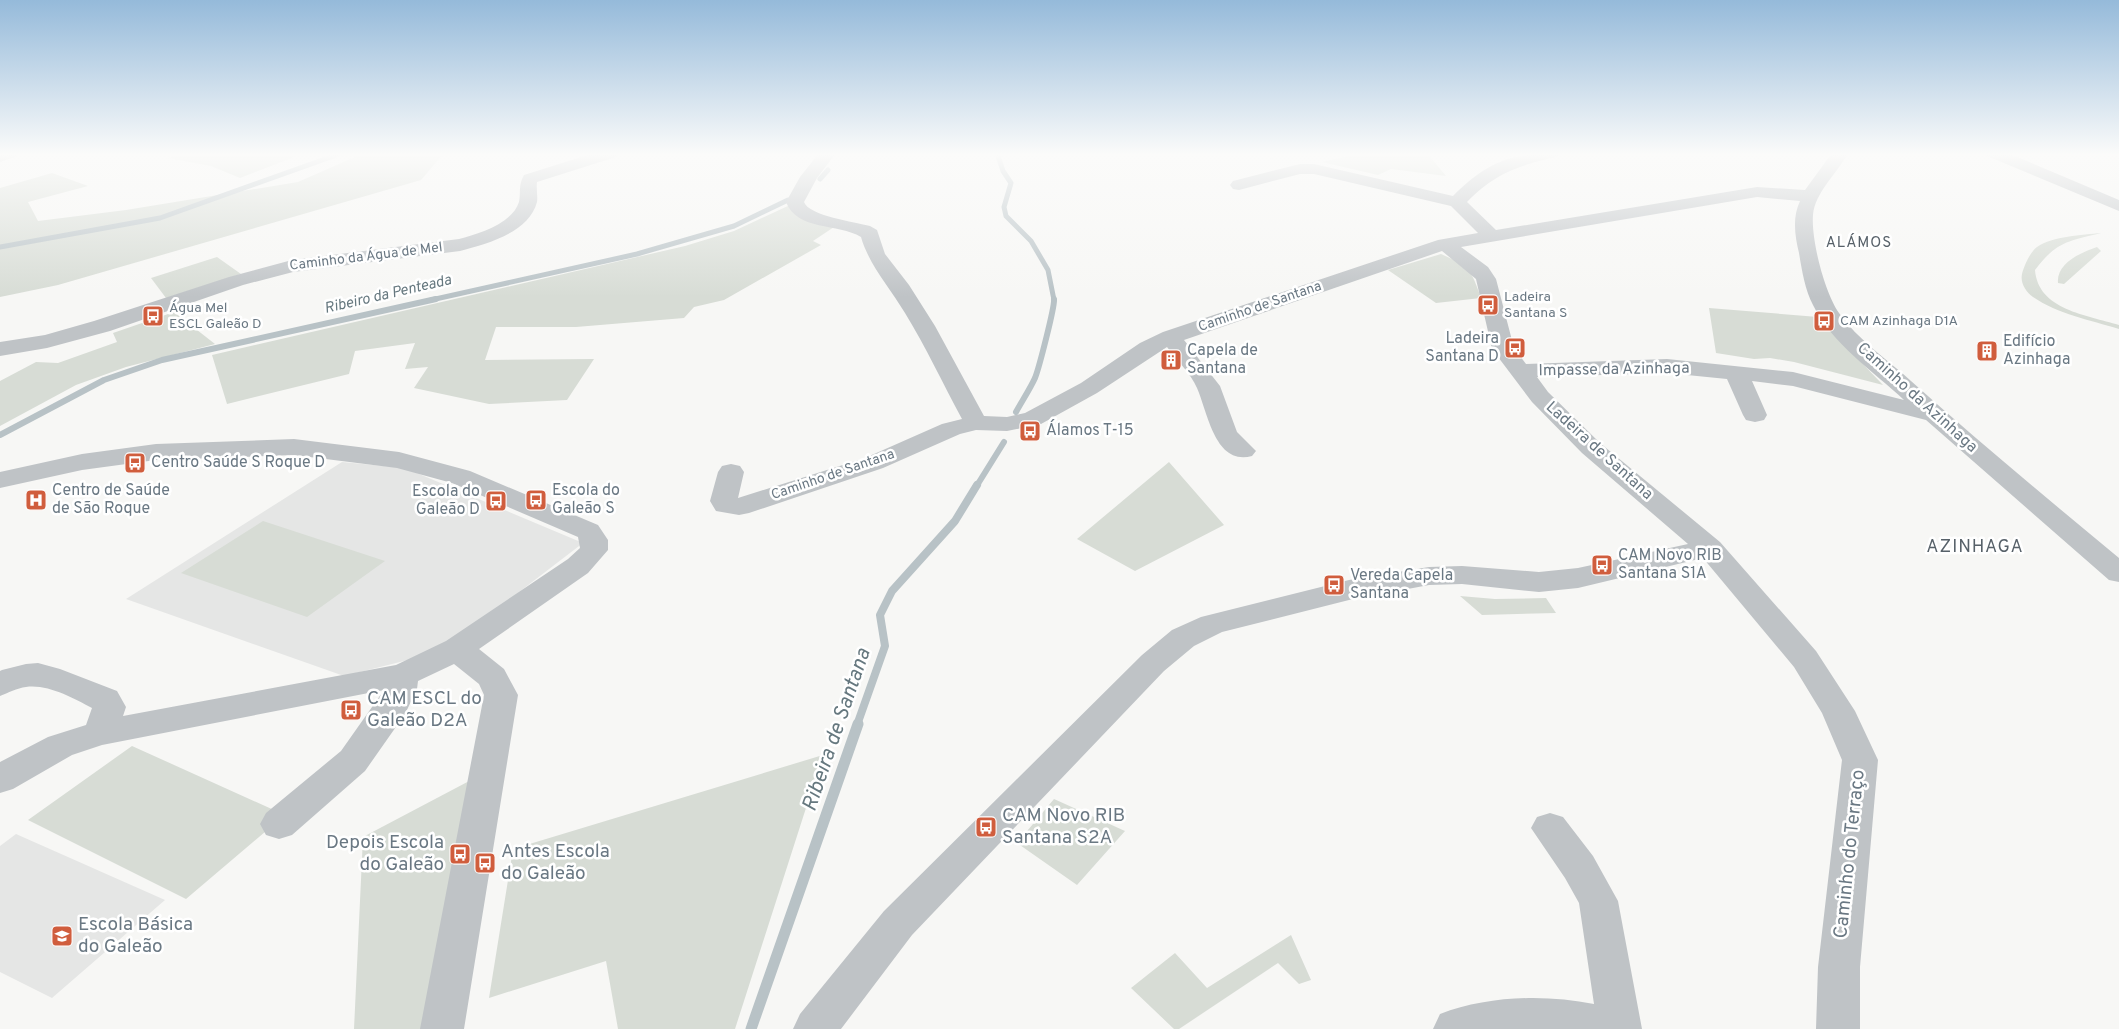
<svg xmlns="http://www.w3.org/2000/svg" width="2119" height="1029" viewBox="0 0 2119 1029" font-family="Overpass,sans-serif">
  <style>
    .built { fill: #e5e6e5 }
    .green { fill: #d7dcd5 }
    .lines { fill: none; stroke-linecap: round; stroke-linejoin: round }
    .stream-far3 { stroke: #b8c2c6; stroke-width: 5 }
    .stream-far2 { stroke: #b8c2c6; stroke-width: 6 }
    .stream-far1 { stroke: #b8c2c6; stroke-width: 8 }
    .stream { stroke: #b8c2c6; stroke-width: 11 }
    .minor { fill: #bfc3c6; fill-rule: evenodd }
    .labels { text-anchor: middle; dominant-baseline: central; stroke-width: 5; stroke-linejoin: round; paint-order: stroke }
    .far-street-label { font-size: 14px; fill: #6a7883; stroke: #fff }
    .far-poi-label { font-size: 14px; fill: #6a7883; stroke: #fff; text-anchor: start }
    .far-neighbourhood-label { font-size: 15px; letter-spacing: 1px; fill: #576169; stroke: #fff }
    .far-water-label { font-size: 15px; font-style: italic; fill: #66787f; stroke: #fff }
    .poi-label { font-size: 16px; fill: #6a7883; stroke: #fff; text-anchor: start }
    .street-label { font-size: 16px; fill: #6a7883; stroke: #fff }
    .neighbourhood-label { font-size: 18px; letter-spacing: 1px; fill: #576169; stroke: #fff }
    .near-poi-label { font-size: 19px; fill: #6a7883; stroke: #fff; text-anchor: start }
    .near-street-label { font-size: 19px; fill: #6a7883; stroke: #fff }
    .near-water-label { font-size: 21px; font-style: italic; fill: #66787f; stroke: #fff }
  </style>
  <rect width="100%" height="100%" fill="#f7f7f5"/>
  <path class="built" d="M 342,462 L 405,468 L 583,543 L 455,641 L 412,659 L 344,676 L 126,599 Z
    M 16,834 L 165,900 L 52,998 L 0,972 L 0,846 Z"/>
  <path class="green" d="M 190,153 L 305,153 L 240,178 L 211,166 L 168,158 Z
    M 364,153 L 444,153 L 421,180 L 58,285 L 0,297 L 0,188 L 52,173 L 88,186 L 28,202 L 38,221 L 126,210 L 298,182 Z
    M 1361,153 L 1427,153 L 1446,176 L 1391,169 L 1378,175 L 1322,162 Z
    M 790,205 L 834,227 L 813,241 L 821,245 L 724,300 L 694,307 L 684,318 L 576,327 L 496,327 L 485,360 L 594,359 L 567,400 L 489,404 L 414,388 L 428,367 L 405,369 L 415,343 L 355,351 L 349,374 L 227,404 L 212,355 L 685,246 L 734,231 Z
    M 2101,233 C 2068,241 2056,242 2035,270 C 2038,310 2087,315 2119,325 L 2119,329 C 2090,320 2058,314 2033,297 C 2026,292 2020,283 2022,274 C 2024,266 2030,252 2037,247 C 2053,236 2082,235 2101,233 Z
    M 2097,247 L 2101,251 L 2064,284 L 2058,283 C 2056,263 2082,252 2097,247 Z
    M 1441,254 C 1469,266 1471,269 1481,298 L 1436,303 L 1388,270 Z
    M 217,257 L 241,274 L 166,298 L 151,278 Z
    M 1709,308 L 1818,317 L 1883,385 L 1794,362 L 1770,358 L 1754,359 L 1716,353 Z
    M 174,312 L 215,344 L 126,367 L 76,385 L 0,426 L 0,381 L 36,362 L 58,363 L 117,342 L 113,333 Z
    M 1169,462 L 1224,525 L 1135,571 L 1077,539 Z
    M 263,521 L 385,561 L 307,617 L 181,573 Z
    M 1460,596 L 1495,599 L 1546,598 L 1556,613 L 1482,615 Z
    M 132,746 L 285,815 L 186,899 L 28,820 Z
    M 823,755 L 735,1029 L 618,1029 L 606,961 L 489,998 L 513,849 Z
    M 473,779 L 438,1029 L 354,1029 L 363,837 Z
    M 1054,799 L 1125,831 L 1077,885 L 1017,843 Z
    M 1291,935 L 1311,980 L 1299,984 L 1278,963 L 1179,1029 L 1174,1029 L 1131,988 L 1175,953 L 1207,988 Z"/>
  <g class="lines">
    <path class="stream-far3" d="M 997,153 L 1003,171 L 1011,183 L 1004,207 L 1006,216 L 1031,241 L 1048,270 L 1054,300
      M 820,179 L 828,170
      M 0,247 L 160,218 L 342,153
      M 431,300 L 637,254 L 734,226 L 788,200"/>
    <path class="stream-far2" d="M 1016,412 C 1022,401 1030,389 1035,378 C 1039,368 1055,306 1054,299
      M 0,435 L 104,380 L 162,360 L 436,299
      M 976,487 L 1004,442"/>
    <path class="stream-far1" d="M 857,725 L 885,646 L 880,615 L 892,591 L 955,521 L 977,485"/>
    <path class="stream" d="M 751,1029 L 858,724"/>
    <path class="minor" d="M 0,153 L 19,153 L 17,156 L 0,162 Z
      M 594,153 L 621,153 L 619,156 L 537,182 C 536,189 538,195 537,202 C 529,233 486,244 460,251 L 293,272 L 243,285 L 110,331 L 47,348 L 0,356 L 0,342 L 45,335 L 94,321 L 229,277 L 292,260 L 459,239 C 478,234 512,224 519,202 C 521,193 518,185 524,175 Z
      M 819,153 L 836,153 L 817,178 L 804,202 C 809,216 855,222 870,226 L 877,230 L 885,254 L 909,285 L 935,326 L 984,416 L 1007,417 L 1025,413 L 1081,383 L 1140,343 L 1163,332 L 1438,240 L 1478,233 L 1451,206 L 1314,174 L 1300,174 L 1239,190 L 1233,189 L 1230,185 L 1233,181 L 1300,164 L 1314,164 L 1453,196 C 1488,161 1512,153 1560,153 L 1558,156 C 1519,166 1496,172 1467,202 L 1496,230 L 1757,187 L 1805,190 L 1832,153 L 1848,153 C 1837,174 1815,192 1813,215 C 1811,241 1825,293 1839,313 C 1858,340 1887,359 1911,381 C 1979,442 2049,500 2119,558 L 2119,582 L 2109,580 L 1926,420 L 1793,386 L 1752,381 L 1767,415 L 1764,420 L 1755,422 L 1746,420 L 1743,415 L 1727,379 L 1667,373 L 1537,377 L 1548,392 L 1600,443 L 1720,542 L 1816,651 L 1855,711 L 1878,760 L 1860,967 L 1860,1029 L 1816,1029 L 1818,967 L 1842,760 L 1822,713 L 1794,667 L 1703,558 L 1578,588 L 1539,592 L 1462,584 L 1429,585 L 1349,600 L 1222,632 L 1194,646 L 1164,671 L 912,935 L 841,1029 L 793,1029 L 800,1014 L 884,911 L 1142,655 L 1172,630 L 1201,617 L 1349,580 L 1429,567 L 1462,566 L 1539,572 L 1578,568 L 1688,544 L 1582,453 L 1532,402 L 1492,349 L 1476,279 L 1442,251 L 1184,340 L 1220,386 L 1237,432 L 1256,451 L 1252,456 C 1215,466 1208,413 1197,388 C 1191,374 1177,360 1167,347 L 1097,393 L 1041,424 L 1007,431 L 976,430 L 960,434 L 883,468 L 749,513 L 739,515 L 716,511 L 710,501 L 718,472 L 722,466 L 731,464 L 740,466 L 744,472 L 738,498 L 865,458 L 942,424 L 962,419 C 943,384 926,347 905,313 C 890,288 869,265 861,237 C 838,223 797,231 786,202 L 800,177 ZM 1757,197 L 1800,201 C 1792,218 1795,236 1799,253 C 1802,271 1805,290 1813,305 C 1832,344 1873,371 1904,400 L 1793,372 L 1667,359 L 1526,364 L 1514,348 L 1496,279 L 1488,267 L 1461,247 Z
      M 1985,153 L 2008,153 L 2119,200 L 2119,211 L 1987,156 Z
      M 294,439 L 399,452 L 470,471 L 598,525 L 608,540 L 608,550 L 588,573 L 479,649 L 504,669 L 518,695 L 464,1029 L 420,1029 L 484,695 L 479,684 L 454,664 L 418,681 L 417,689 L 405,714 L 365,771 L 292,835 L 279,839 L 266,835 L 260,824 L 266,813 L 341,751 L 384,690 L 102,745 L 72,755 L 13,789 L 0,793 L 0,762 L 48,737 L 86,725 L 92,708 C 73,698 48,684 26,687 C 17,688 8,693 0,696 L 0,671 L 2,670 L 26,664 L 38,663 L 60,669 L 117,691 L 126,707 L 123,716 L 396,665 L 446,641 L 568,559 L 580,548 L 578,537 L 452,483 L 397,468 L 294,455 L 156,460 L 82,470 L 0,488 L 0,472 L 82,454 L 156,444 Z
      M 1550,813 L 1563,817 L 1593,856 L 1618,901 L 1642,1029 L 1433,1029 L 1440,1014 C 1487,996 1544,994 1594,1004 L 1579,903 L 1565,878 L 1531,828 L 1537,817 Z"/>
  </g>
  <linearGradient id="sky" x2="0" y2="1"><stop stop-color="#95bada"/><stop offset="0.52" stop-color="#fbfbfa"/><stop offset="1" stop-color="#fbfbfa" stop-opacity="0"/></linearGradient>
  <rect width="2119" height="297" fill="url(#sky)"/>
  <defs>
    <g id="bus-square" transform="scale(1.125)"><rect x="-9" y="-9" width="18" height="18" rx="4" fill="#d05d3d" stroke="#fff"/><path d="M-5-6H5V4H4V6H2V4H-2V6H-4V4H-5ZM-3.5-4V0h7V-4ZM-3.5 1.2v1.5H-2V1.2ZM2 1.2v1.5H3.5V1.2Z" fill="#fff"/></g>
    <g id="building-square" transform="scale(1.125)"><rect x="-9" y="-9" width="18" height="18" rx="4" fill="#d05d3d" stroke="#fff"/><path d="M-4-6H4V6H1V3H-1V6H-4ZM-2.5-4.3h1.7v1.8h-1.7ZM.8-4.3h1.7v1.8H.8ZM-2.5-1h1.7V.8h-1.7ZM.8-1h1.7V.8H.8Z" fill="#fff"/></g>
    <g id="hospital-square" transform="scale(1.125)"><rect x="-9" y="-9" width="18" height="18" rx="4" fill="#d05d3d" stroke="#fff"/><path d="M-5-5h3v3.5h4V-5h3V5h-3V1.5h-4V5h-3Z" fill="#fff"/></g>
    <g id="school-square" transform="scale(1.125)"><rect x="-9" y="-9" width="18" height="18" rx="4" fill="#d05d3d" stroke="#fff"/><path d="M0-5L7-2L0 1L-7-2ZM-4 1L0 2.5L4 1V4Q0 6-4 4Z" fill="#fff"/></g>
  </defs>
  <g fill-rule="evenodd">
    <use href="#bus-square" x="1488" y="305"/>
    <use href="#bus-square" x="153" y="316"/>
    <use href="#bus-square" x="1824" y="321"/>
    <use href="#bus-square" x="1515" y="348"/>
    <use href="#building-square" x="1987" y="351"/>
    <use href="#building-square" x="1171" y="360"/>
    <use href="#bus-square" x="1030" y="431"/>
    <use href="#bus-square" x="135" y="463"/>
    <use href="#hospital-square" x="36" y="500"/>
    <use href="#bus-square" x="536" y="500"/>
    <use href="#bus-square" x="496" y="501"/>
    <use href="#bus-square" x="1602" y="565"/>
    <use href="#bus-square" x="1334" y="585"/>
    <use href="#bus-square" x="351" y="710"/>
    <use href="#bus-square" x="986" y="827"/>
    <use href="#bus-square" x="460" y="854"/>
    <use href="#bus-square" x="485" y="863"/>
    <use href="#school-square" x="62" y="936"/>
  </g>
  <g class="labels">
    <g class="far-street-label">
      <text transform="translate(366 257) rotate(-7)">Caminho da Água de Mel</text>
      <text transform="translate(1260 307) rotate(-19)">Caminho de Santana</text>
      <text transform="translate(833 475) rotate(-19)">Caminho de Santana</text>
    </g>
    <g class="far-poi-label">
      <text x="1504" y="297">Ladeira<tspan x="1504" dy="16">Santana S</tspan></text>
      <text x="169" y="308">Água Mel<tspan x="169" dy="16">ESCL Galeão D</tspan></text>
      <text x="1840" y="321">CAM Azinhaga D1A</text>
    </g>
    <g class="far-neighbourhood-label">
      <text x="1859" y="243">ALÁMOS</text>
    </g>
    <g class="far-water-label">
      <text transform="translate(388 295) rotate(-13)">Ribeiro da Penteada</text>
    </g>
    <g class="poi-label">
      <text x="1499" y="339" text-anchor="end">Ladeira<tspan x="1499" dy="18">Santana D</tspan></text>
      <text x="2003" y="342">Edifício<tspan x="2003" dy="18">Azinhaga</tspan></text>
      <text x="1187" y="351">Capela de<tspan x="1187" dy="18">Santana</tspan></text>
      <text x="1046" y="431">Álamos T-15</text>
      <text x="151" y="463">Centro Saúde S Roque D</text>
      <text x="52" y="491">Centro de Saúde<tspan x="52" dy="18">de São Roque</tspan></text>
      <text x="552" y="491">Escola do<tspan x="552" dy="18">Galeão S</tspan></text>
      <text x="480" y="492" text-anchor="end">Escola do<tspan x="480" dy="18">Galeão D</tspan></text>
      <text x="1618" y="556">CAM Novo RIB<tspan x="1618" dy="18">Santana S1A</tspan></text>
      <text x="1350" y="576">Vereda Capela<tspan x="1350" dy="18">Santana</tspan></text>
    </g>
    <g class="street-label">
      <text transform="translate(1614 370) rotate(-1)">Impasse da Azinhaga</text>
      <text transform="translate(1917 398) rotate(42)">Caminho da Azinhaga</text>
      <text transform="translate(1599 451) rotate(42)">Ladeira de Santana</text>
    </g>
    <g class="neighbourhood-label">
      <text x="1975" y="547">AZINHAGA</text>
    </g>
    <g class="near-poi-label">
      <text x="367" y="699">CAM ESCL do<tspan x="367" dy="22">Galeão D2A</tspan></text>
      <text x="1002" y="816">CAM Novo RIB<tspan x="1002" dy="22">Santana S2A</tspan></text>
      <text x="444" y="843" text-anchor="end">Depois Escola<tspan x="444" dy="22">do Galeão</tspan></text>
      <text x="501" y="852">Antes Escola<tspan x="501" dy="22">do Galeão</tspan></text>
      <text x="78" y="925">Escola Básica<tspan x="78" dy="22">do Galeão</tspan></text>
    </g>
    <g class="near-street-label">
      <text transform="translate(1850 854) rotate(-84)">Caminho do Terraço</text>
    </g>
    <g class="near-water-label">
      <text transform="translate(837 730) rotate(-71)">Ribeira de Santana</text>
    </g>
  </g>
</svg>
